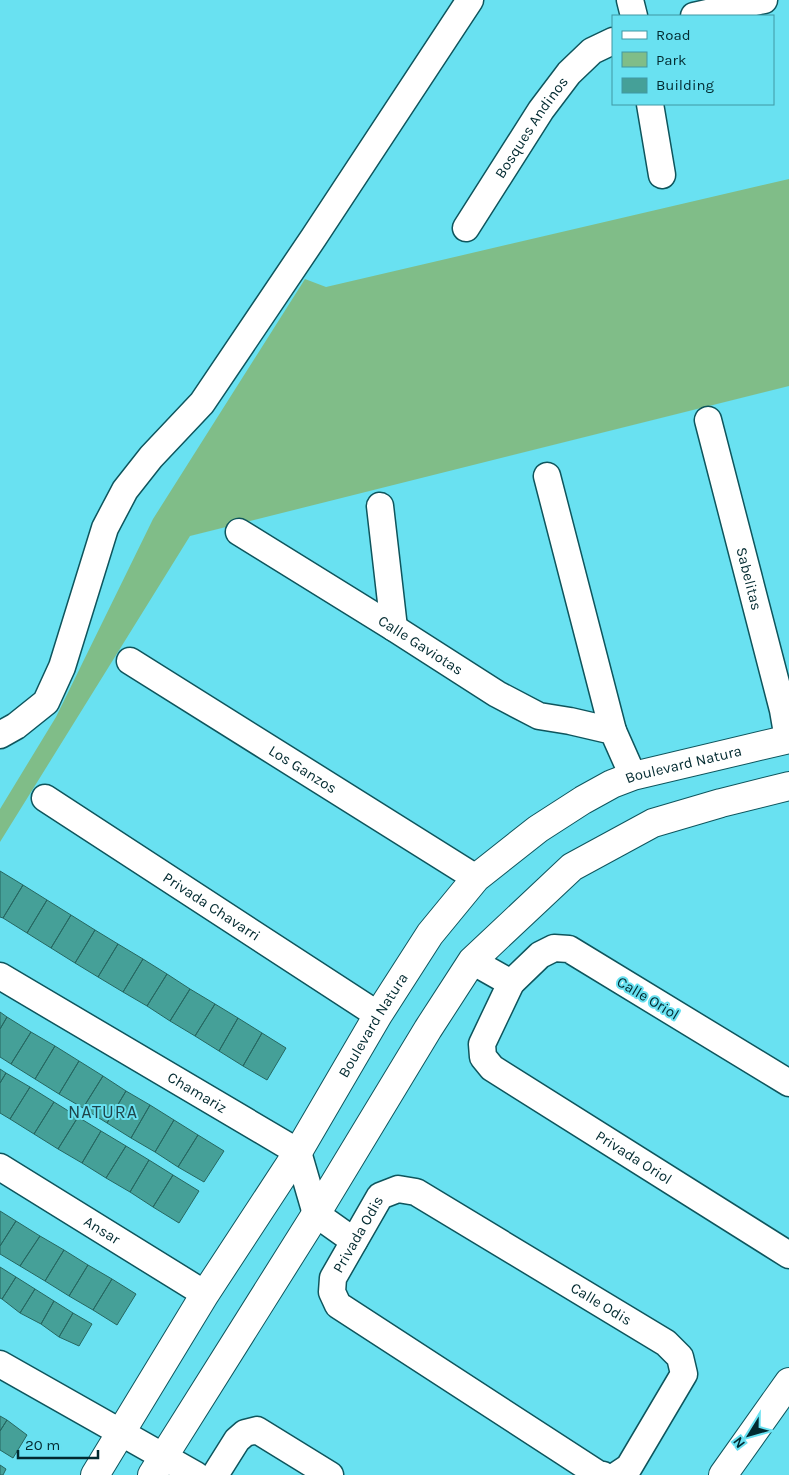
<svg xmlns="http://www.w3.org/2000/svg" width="789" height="1475" viewBox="0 0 789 1475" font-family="Karla,sans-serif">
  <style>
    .green { fill: #80bd88 }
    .building { fill: #45a098; stroke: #266761 }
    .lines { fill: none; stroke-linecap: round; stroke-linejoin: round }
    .street-casing { stroke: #0e555d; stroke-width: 29 }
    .secondary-casing { stroke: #0e555d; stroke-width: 30 }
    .street { stroke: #fff; stroke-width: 26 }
    .secondary { stroke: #fff; stroke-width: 28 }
    .labels { text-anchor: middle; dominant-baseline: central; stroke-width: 4; stroke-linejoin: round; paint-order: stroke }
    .street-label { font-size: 15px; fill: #022a30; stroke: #69e1f1 }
    .quarter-label { font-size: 18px; letter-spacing: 1px; fill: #1f454a; stroke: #69e1f1 }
  </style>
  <rect width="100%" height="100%" fill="#69e1f1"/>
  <path class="green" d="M 789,179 L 789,386 L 190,536 L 0,842 L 0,809 L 56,717 L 153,519 L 305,279 L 326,287 Z"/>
  <path class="building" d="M 0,871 L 23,885 L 3,918 L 0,917 Z
    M 23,885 L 47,900 L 27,933 L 3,918 Z
    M 47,900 L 71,915 L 51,948 L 27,933 Z
    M 71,915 L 95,930 L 75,963 L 51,948 Z
    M 95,930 L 118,944 L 98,977 L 75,963 Z
    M 118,944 L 143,959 L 123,992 L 98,977 Z
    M 143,959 L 167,974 L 147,1006 L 123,992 Z
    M 167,974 L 190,989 L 170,1021 L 147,1006 Z
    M 190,989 L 215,1004 L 195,1036 L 170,1021 Z
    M 215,1004 L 238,1018 L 219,1051 L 195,1036 Z
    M 0,1012 L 7,1017 L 0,1029 Z
    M 7,1017 L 31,1032 L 11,1064 L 0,1057 L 0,1029 Z
    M 238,1018 L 262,1033 L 243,1066 L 219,1051 Z
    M 31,1032 L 55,1046 L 35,1079 L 11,1064 Z
    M 262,1033 L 286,1048 L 267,1080 L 243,1066 Z
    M 55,1046 L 79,1061 L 59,1094 L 35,1079 Z
    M 79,1061 L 103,1076 L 83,1108 L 59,1094 Z
    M 0,1069 L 6,1073 L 0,1083 Z
    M 6,1073 L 30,1087 L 10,1119 L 0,1113 L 0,1083 Z
    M 103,1076 L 126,1091 L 107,1123 L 83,1108 Z
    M 30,1087 L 54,1102 L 34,1134 L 10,1119 Z
    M 126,1091 L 150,1105 L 131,1138 L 107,1123 Z
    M 54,1102 L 78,1117 L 58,1149 L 34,1134 Z
    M 150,1105 L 174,1120 L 155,1152 L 131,1138 Z
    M 78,1117 L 101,1131 L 82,1163 L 58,1149 Z
    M 174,1120 L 198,1135 L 178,1167 L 155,1152 Z
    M 101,1131 L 126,1146 L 106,1178 L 82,1163 Z
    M 198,1135 L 224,1151 L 204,1182 L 178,1167 Z
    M 126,1146 L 149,1160 L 130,1192 L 106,1178 Z
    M 149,1160 L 173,1175 L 153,1207 L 130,1192 Z
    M 173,1175 L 199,1191 L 179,1223 L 153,1207 Z
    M 0,1211 L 16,1221 L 0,1246 Z
    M 16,1221 L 40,1236 L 20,1266 L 0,1254 L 0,1246 Z
    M 40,1236 L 64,1250 L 45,1281 L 20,1266 Z
    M 64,1250 L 88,1265 L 69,1296 L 45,1281 Z
    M 88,1265 L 112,1279 L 93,1310 L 69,1296 Z
    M 0,1267 L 16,1277 L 2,1299 L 0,1298 Z
    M 16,1277 L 35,1289 L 20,1313 L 2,1299 Z
    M 112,1279 L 136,1294 L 117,1325 L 93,1310 Z
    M 35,1289 L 54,1301 L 41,1324 L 20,1313 Z
    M 54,1301 L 73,1313 L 59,1337 L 41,1324 Z
    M 73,1313 L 92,1324 L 79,1346 L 59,1337 Z
    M 0,1416 L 7,1420 L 0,1431 Z
    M 7,1420 L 27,1435 L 13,1458 L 0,1450 L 0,1431 Z
    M 0,1465 L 6,1469 L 3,1475 L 0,1475 Z"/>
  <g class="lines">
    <g class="street-casing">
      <g id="street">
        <path d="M 630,0 L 634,16"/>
        <path d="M 694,16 L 764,0"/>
        <path d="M 650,104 L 662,175"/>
        <path id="s1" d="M 466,228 L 541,110 L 569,73 L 592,51 L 613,41"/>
        <path id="s2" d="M 708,420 L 783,710 L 788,739"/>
        <path d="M 547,476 L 613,731"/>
        <path d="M 380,506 L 394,628"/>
        <path id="s3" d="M 239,532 L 394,628 L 497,694 L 539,716 L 570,721 L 613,731 L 633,776"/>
        <path id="s4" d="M 130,661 L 476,878"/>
        <path d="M 0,735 L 16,726 L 46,702 L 62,667 L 105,528 L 125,490 L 151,457 L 202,403 L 314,237 L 470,0"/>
        <path id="s5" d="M 45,798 L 378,1015"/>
        <path d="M 472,961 L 511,983"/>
        <path id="s6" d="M 0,976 L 298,1152 L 316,1214 L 354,1241"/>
        <path id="s7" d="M 789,1083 L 569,949 L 554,948 L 540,955 L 511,983 L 482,1044 L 483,1057 L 492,1068 L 789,1255"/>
        <path id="s8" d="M 0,1167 L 205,1294"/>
        <path d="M 0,1364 L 196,1475"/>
        <path d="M 215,1475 L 237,1440 L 245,1433 L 257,1430 L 330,1475"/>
        <path id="s9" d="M 603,1475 L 598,1474 L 338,1305 L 332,1292 L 333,1278 L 380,1196 L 398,1189 L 416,1192 L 666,1343 L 680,1357 L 684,1374 L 629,1467 L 617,1475"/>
      </g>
    </g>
    <g class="secondary-casing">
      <g id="secondary">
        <path id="s10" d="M 95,1475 L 205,1294 L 298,1152 L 378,1015 L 430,934 L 476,878 L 538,829 L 583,800 L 612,784 L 633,776 L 789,739"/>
        <path d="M 152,1475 L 316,1214 L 428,1029 L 472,961 L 572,867 L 653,823 L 721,803 L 789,786"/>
        <path d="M 723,1475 L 789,1382"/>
      </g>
    </g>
    <use href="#street" class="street"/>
    <use href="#secondary" class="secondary"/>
  </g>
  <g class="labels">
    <g class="street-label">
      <text stroke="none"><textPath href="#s1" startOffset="120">Bosques Andinos</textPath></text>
      <text stroke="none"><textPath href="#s2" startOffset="164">Sabelitas</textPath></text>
      <text stroke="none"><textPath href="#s3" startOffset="214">Calle Gaviotas</textPath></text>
      <text stroke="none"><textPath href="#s10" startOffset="949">Boulevard Natura</textPath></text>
      <text stroke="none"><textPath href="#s4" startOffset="204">Los Ganzos</textPath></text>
      <text stroke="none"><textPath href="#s5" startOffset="199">Privada Chavarri</textPath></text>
      <text transform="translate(648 998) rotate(31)">Calle Oriol</text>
      <text stroke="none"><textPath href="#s10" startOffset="529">Boulevard Natura</textPath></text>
      <text stroke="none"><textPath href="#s6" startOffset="229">Chamariz</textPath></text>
      <text stroke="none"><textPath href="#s7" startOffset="591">Privada Oriol</textPath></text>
      <text stroke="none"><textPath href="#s8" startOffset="120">Ansar</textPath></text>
      <text stroke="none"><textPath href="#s9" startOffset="394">Privada Odis</textPath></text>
      <text stroke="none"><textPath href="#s9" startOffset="692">Calle Odis</textPath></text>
    </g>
    <g class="quarter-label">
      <text x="103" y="1112">NATURA</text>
    </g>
  </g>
  <rect x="612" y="15" width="162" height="90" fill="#69e1f1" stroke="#4098a4"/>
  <rect x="622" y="31" width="25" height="8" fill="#ffffff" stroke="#4098a4"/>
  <text x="656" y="40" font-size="15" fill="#022a30">Road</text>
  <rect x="622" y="52" width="25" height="15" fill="#80bd88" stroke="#4098a4"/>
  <text x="656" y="65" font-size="15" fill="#022a30">Park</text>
  <rect x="622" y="78" width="25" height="15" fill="#45a098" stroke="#4098a4"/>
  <text x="656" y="90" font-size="15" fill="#022a30">Building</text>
  <g transform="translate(749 1435) rotate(233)" stroke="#69e1f1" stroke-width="4" paint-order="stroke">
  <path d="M0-4L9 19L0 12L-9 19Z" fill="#022a30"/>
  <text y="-8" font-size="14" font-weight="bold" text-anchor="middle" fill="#022a30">N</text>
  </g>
  <path d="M18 1450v8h80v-8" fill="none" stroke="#022a30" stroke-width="2.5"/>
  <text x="25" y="1450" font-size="15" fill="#022a30" stroke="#69e1f1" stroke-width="4" paint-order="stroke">20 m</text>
</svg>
